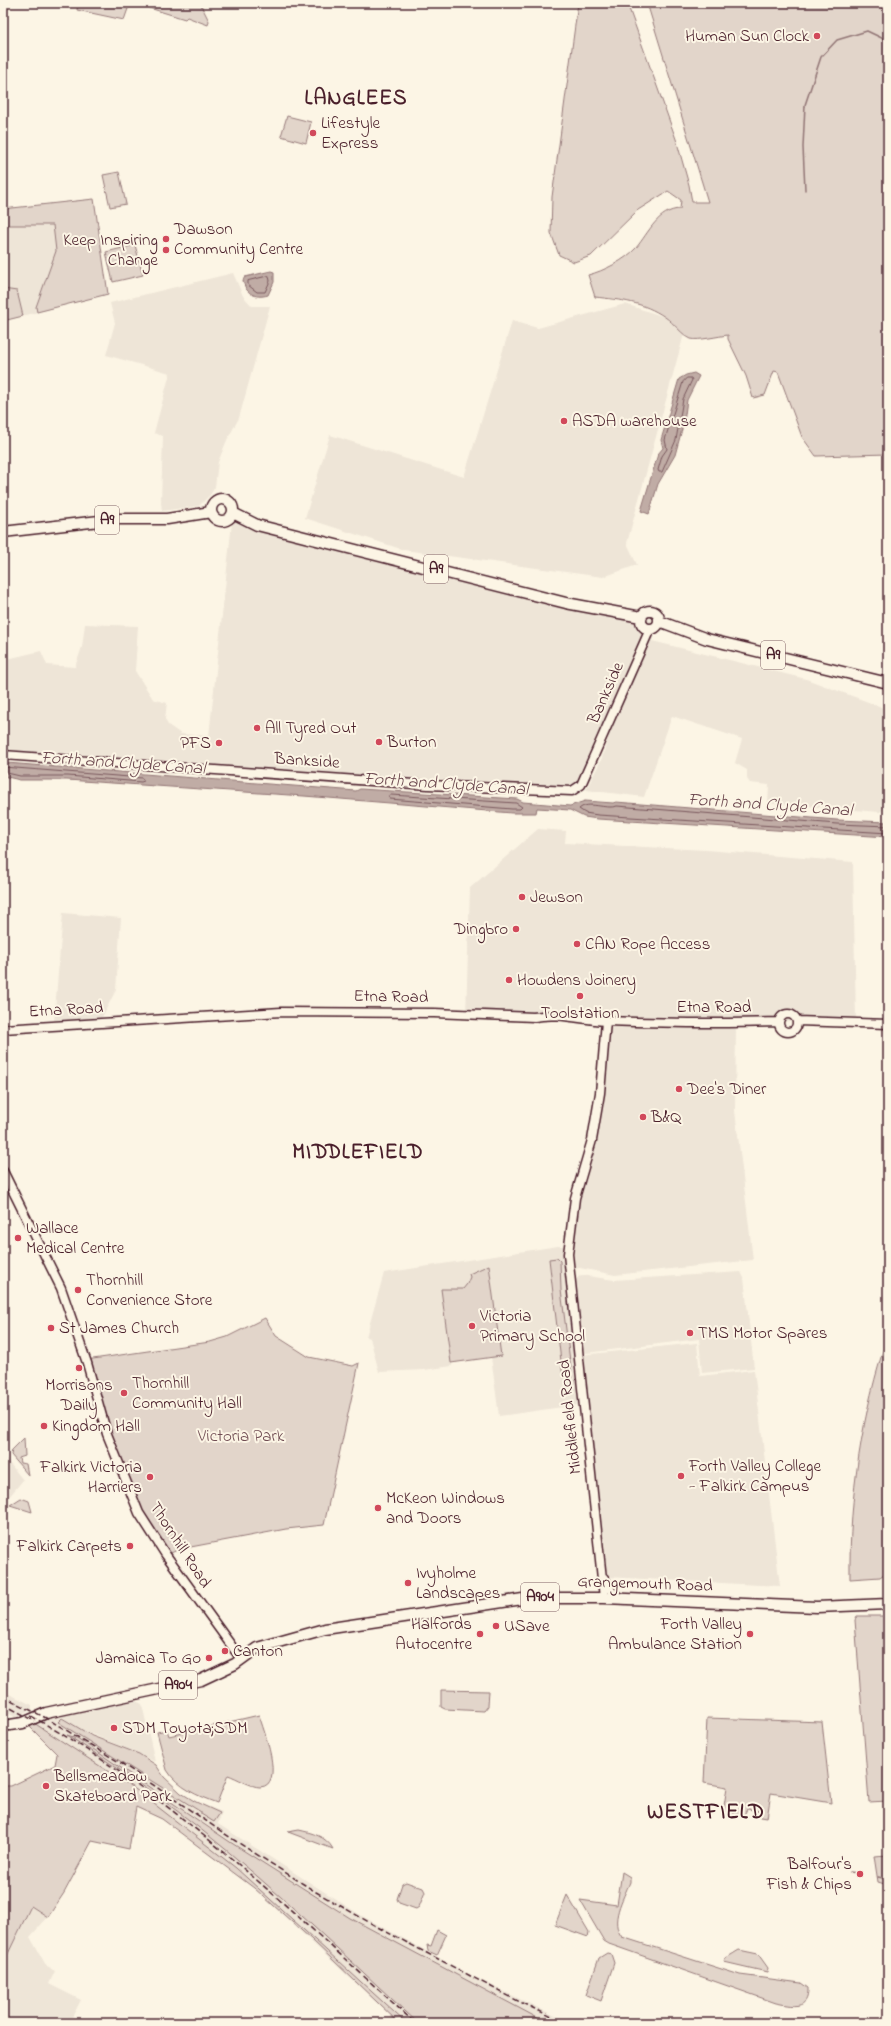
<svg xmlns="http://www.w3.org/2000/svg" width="891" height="2026" viewBox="0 0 891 2026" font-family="'Indie Flower',sans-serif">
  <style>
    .built { fill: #eee5d7 }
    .green { fill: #e2d5ca; stroke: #967a7a }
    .water { fill: #c0aca5; stroke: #917474 }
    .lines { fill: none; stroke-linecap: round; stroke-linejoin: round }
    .shore { stroke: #79575c; stroke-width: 1 }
    .stream { stroke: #917474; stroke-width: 1.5 }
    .minor-casing { stroke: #4a1f2b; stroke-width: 11 }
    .major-casing { stroke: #4a1f2b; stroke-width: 13 }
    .minor { stroke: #fcf5e5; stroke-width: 8 }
    .major { stroke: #fcf5e5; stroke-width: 10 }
    .rail { stroke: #4a1f2b; stroke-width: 1.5; stroke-dasharray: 6 3; stroke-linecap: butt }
    .poi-dot { fill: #d1495b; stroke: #fcf5e5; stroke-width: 1.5 }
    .labels { text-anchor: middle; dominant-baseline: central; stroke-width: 4; stroke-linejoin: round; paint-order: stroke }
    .shield { fill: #fcf5e5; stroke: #7f5f63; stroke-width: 1 }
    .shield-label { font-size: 16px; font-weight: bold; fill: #4a1f2b }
    .poi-label { font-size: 17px; fill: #4a1f2b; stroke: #fcf5e5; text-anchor: start }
    .street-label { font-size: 17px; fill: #4a1f2b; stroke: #fcf5e5 }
    .park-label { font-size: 17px; fill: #704c53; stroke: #fcf5e5 }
    .water-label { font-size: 18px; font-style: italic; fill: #6d4950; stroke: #fcf5e5 }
    .district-label { font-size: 21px; font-weight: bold; letter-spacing: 1px; fill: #4a1f2b; stroke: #fcf5e5 }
  </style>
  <rect width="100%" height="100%" fill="#fcf5e5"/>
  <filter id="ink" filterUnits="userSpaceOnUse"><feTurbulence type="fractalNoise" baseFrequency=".025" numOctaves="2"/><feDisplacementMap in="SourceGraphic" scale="8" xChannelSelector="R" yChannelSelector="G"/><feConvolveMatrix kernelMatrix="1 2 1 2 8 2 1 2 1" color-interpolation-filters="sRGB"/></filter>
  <g filter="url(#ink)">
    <path class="built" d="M 94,199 L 108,294 L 3,321 L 3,209 Z
      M 233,273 L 243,296 L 252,306 L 270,306 L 239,418 L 227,440 L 218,462 L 215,487 L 210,495 L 199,506 L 162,511 L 161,502 L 163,436 L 154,433 L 170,373 L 106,355 L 115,323 L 110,303 Z
      M 625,304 L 665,317 L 684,334 L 627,543 L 637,565 L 603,577 L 404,550 L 305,518 L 330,435 L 464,477 L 512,321 L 538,328 Z
      M 233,513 L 257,525 L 659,621 L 652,641 L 806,679 L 879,706 L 888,711 L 888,806 L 880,812 L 768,803 L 769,785 L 750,783 L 747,779 L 747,770 L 735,763 L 742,739 L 672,716 L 644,797 L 586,790 L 602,758 L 608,738 L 604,736 L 581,785 L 572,791 L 3,755 L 3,660 L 41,651 L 47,665 L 75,667 L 82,647 L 85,624 L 138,626 L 135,671 L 153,699 L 167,703 L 165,719 L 168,725 L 181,734 L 209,736 Z
      M 538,829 L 566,831 L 565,843 L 706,850 L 853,862 L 856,1023 L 797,1021 L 736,1023 L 735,1111 L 753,1260 L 615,1275 L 575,1267 L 569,1255 L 573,1282 L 581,1275 L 614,1280 L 741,1272 L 744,1278 L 754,1368 L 702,1373 L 699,1339 L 578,1354 L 583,1404 L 499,1416 L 491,1357 L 452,1363 L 452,1366 L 424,1370 L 379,1372 L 370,1338 L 366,1337 L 384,1273 L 558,1246 L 568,1246 L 592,1140 L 606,1021 L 466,1014 L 470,888 Z
      M 63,913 L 121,918 L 116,990 L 99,1023 L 54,1022 Z
      M 697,1343 L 700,1376 L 754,1370 L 780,1586 L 607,1577 L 581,1355 Z
      M 3,1455 L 23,1480 L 9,1497 L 3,1524 Z
      M 3,1691 L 32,1705 L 32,1709 L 15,1717 L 3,1710 Z
      M 134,1700 L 142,1704 L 155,1762 L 139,1754 L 82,1730 L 164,1777 L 181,1793 L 196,1802 L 222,1812 L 218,1824 L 362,1916 L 476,1978 L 570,2023 L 547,2023 L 542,2021 L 386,1939 L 428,2023 L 389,2023 L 393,2018 L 254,1888 L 162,1819 L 135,1807 L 57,1754 L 28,1725 L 55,1714 L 67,1721 L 59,1714 Z
      M 31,1906 L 48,1917 L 30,1937 L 47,1967 L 55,1971 L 49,1984 L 81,2000 L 69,2023 L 3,2023 L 3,1964 Z"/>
    <path class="green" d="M 78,3 L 130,3 L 124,20 L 77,10 Z
      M 133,3 L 200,3 L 209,21 L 208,25 L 187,17 L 185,19 Z
      M 578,3 L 627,3 L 676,139 L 689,185 L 692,202 L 708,202 L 647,3 L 888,3 L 888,454 L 816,456 L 802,437 L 778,372 L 774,371 L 765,395 L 753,398 L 746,376 L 728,339 L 728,335 C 719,336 698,341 691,339 C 682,335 674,323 665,317 C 643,302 621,300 595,297 L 588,275 C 604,271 625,260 636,248 C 649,232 658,210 680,209 L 681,200 L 668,191 L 638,210 L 591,256 L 574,262 L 559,255 L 551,233 L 552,197 Z
      M 287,116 L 311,122 L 306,143 L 281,136 Z
      M 119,172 L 126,204 L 110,207 L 103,175 Z
      M 94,199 L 108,294 L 37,312 L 36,307 L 56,251 L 53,225 L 3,225 L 3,209 Z
      M 135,245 L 143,275 L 113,282 L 106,252 Z
      M 3,289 L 17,291 L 23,316 L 3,321 Z
      M 557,1258 L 560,1261 L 561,1290 L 572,1377 L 563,1378 L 549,1259 Z
      M 489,1265 L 501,1356 L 451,1363 L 441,1289 L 463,1289 L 467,1284 L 470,1277 L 469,1274 Z
      M 265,1318 L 276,1336 L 309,1357 L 353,1366 L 359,1363 L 324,1525 L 286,1529 L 180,1549 L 166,1555 L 135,1504 L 86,1360 L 210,1342 L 227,1337 Z
      M 888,1335 L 888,1571 L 880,1577 L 850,1579 C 849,1497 862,1413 888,1335 Z
      M 24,1438 L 25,1456 L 19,1458 L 20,1463 L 26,1464 L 28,1475 L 11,1455 L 12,1450 Z
      M 21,1498 L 29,1501 L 32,1512 L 10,1505 Z
      M 857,1616 L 888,1616 L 888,1801 L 869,1802 L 855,1620 Z
      M 441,1690 L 489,1691 L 488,1706 L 484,1711 L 445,1709 L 441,1707 Z
      M 259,1715 C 263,1729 286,1786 260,1787 C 251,1787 237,1778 228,1775 L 217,1803 C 198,1796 178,1788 167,1770 L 157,1732 L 167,1730 L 169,1736 Z
      M 62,1718 L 92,1736 L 139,1754 L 156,1765 L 164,1777 L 181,1793 L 196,1802 L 220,1813 L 214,1822 L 201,1814 L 201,1812 L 58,1722 Z
      M 707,1718 L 822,1722 L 831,1803 L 771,1793 L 767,1818 L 761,1817 L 760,1811 L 747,1809 L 744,1815 L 723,1812 L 727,1787 L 704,1783 Z
      M 34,1723 L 135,1789 L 236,1868 L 406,2023 L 399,2023 L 311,1939 L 254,1888 L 162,1819 L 136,1807 L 129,1849 L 92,1841 L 64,1893 L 48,1917 L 31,1906 L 3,1964 L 3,1786 L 11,1786 L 55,1765 L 57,1754 L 28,1725 Z
      M 67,1735 L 77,1738 L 230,1842 L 350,1918 L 547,2023 L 418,2023 C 346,1957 275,1888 198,1827 C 156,1794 112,1764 67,1735 Z
      M 299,1830 C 312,1833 326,1836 333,1849 L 288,1832 Z
      M 888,1855 L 888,1885 L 878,1882 L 874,1856 Z
      M 622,1872 L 630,1877 L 630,1882 C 623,1899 609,1922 622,1937 L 740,1975 L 801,1983 L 808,1988 C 809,2011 792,2006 776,2003 L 609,1944 L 604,1941 L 580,1900 L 617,1905 Z
      M 406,1882 L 423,1888 L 425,1892 L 419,1907 L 416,1909 L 399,1903 L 397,1899 L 402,1884 Z
      M 567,1895 L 589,1932 L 588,1937 L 555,1925 Z
      M 437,1930 L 446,1935 L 437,1955 L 428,1951 L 427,1945 L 431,1946 Z
      M 739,1950 L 758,1954 L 768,1968 L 767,1972 L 724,1962 L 726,1958 Z
      M 607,1953 L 611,1954 L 614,1963 L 601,2001 L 586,1995 L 599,1958 Z"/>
    <path class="water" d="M 271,271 L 274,272 L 274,282 L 268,295 C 255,299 245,293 243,280 L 245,277 Z
      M 694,373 L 699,376 L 687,400 L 684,422 L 675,455 L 658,484 L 649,514 L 641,511 L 658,454 L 663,448 L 661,440 L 679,379 L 686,375 Z
      M 7,763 L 356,791 L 360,789 L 517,799 L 523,802 L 570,806 L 585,801 L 613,803 L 616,802 L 837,820 L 888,822 L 888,837 L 598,819 L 584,817 L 570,810 L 537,808 L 536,813 L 512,813 L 304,796 L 67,780 L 20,780 L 3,776 L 3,764 Z"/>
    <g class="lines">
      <path class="shore" d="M 269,276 L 270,281 L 265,292 L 257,292 L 248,285 L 248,281 Z
        M 687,378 L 691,378 L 692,380 L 683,399 L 676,440 L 662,472 L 659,472 L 658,470 L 662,456 L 667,449 L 665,440 L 667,433 L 683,382 Z
        M 3,767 L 142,778 L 144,781 L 141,782 L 68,776 L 20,776 L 3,772
        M 391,795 L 516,803 L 522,807 L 520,809 L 512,809 L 390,799 L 389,797 Z
        M 888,826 L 837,824 L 617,806 C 605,810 589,800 579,809 L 585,813 L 598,815 L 888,833"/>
      <path class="stream" d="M 805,190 L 803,147 L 805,105 L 821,57 L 837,40 L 867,31 L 888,41
        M 850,1872 L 856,1873
        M 878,1877 L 888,1879"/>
      <g class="minor-casing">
        <path id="minor" d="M 3,755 L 428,785 L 572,791 L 581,785 L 650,629
          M779 1023a9 9 0 1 1 18 0a9 9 0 1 1-18 0Z
          M 797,1021 L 888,1024
          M 3,1029 L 281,1012 L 434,1013 L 534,1017 C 558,1012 583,1020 607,1021 C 664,1023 722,1024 779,1022
          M 3,1171 L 61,1288 L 87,1363 L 107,1434 L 139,1513 L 166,1555 L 241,1659
          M 604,1578 L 612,1592 L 620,1598
          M 604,1598 L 568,1254 L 575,1198 L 592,1140 L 600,1093 L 606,1021"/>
      </g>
      <g class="major-casing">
        <path id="major" d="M211 510a11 11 0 1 1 22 0a11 11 0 1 1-22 0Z
          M 233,513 L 257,525 L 566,603 L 641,617
          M 3,532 L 117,519 L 167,519 L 211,512
          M641 620a9 9 0 1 1 18 0a9 9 0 1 1-18 0Z
          M 659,621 L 707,639 L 888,683
          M 3,1726 L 23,1723 L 46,1713 L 201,1680 L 235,1664 L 257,1648 L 325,1629 L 529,1598 L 604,1598 L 817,1607 L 888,1604"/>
      </g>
      <use href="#minor" class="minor"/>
      <use href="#major" class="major"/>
      <path class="rail" d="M 3,1696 L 46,1718 L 124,1765 L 234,1840 L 316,1892 L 383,1930 L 520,2002 L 565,2023
        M 3,1704 L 35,1721
        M 31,1716 C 175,1797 294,1913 415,2023"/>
    </g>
  </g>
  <g class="poi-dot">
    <circle cx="817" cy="36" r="4"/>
    <circle cx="313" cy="133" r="4"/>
    <circle cx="166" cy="239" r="4"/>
    <circle cx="166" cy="250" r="4"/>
    <circle cx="564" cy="421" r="4"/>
    <circle cx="257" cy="728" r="4"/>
    <circle cx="379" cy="742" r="4"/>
    <circle cx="219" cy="743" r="4"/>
    <circle cx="522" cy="897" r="4"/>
    <circle cx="516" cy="929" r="4"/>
    <circle cx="577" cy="944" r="4"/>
    <circle cx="509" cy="980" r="4"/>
    <circle cx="580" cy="996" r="4"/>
    <circle cx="679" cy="1089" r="4"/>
    <circle cx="643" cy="1117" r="4"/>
    <circle cx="18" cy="1238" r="4"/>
    <circle cx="78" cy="1290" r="4"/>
    <circle cx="472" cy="1326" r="4"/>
    <circle cx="51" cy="1328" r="4"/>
    <circle cx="690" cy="1333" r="4"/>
    <circle cx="79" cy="1368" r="4"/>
    <circle cx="124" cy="1393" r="4"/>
    <circle cx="44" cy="1426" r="4"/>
    <circle cx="681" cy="1476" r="4"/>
    <circle cx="150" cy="1477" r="4"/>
    <circle cx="378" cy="1508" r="4"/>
    <circle cx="130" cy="1546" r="4"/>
    <circle cx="408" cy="1583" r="4"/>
    <circle cx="496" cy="1626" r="4"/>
    <circle cx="480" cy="1634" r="4"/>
    <circle cx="750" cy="1634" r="4"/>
    <circle cx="225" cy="1651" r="4"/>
    <circle cx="209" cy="1658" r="4"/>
    <circle cx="114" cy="1728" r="4"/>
    <circle cx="46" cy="1786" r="4"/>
    <circle cx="860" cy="1874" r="4"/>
  </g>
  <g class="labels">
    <g class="shield">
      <rect x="95" y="506" width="24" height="28" rx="3"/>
      <rect x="424" y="555" width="24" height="28" rx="3"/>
      <rect x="761" y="641" width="24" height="28" rx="3"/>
      <rect x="521" y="1583" width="38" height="28" rx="3"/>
      <rect x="159" y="1671" width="38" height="28" rx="3"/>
    </g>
    <g class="shield-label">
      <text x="107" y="520">A9</text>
      <text x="436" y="569">A9</text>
      <text x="773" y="655">A9</text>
      <text x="540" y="1597">A904</text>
      <text x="178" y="1685">A904</text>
    </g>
    <g class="poi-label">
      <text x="809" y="36" text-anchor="end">Human Sun Clock</text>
      <text x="321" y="123">Lifestyle<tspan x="321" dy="20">Express</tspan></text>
      <text x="174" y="229">Dawson<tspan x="174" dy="20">Community Centre</tspan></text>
      <text x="158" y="240" text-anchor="end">Keep Inspiring<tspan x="158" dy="20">Change</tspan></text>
      <text x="572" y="421">ASDA warehouse</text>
      <text x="265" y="728">All Tyred Out</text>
      <text x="387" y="742">Burton</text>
      <text x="211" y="743" text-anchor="end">PFS</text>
      <text x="530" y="897">Jewson</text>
      <text x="508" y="929" text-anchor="end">Dingbro</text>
      <text x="585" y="944">CAN Rope Access</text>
      <text x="517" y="980">Howdens Joinery</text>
      <text x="580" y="1013" text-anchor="middle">Toolstation</text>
      <text x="687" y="1089">Dee's Diner</text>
      <text x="651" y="1117">B&amp;Q</text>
      <text x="26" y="1228">Wallace<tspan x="26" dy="20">Medical Centre</tspan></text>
      <text x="86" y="1280">Thornhill<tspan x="86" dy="20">Convenience Store</tspan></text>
      <text x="480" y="1316">Victoria<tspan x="480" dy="20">Primary School</tspan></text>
      <text x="59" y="1328">St James Church</text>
      <text x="698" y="1333">TMS Motor Spares</text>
      <text x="132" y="1383">Thornhill<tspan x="132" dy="20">Community Hall</tspan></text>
      <text x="79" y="1385" text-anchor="middle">Morrisons<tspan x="79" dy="20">Daily</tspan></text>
      <text x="52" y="1426">Kingdom Hall</text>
      <text x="689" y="1466">Forth Valley College<tspan x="689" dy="20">- Falkirk Campus</tspan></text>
      <text x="142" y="1467" text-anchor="end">Falkirk Victoria<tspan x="142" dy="20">Harriers</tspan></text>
      <text x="386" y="1498">McKeon Windows<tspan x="386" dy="20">and Doors</tspan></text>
      <text x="122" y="1546" text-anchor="end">Falkirk Carpets</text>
      <text x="416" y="1573">Ivyholme<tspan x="416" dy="20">Landscapes</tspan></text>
      <text x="472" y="1624" text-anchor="end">Halfords<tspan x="472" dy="20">Autocentre</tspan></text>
      <text x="742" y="1624" text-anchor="end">Forth Valley<tspan x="742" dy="20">Ambulance Station</tspan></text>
      <text x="504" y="1626">USave</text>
      <text x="233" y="1651">Canton</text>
      <text x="201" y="1658" text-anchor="end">Jamaica To Go</text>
      <text x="122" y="1728">SDM Toyota;SDM</text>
      <text x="54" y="1776">Bellsmeadow<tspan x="54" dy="20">Skateboard Park</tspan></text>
      <text x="852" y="1864" text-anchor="end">Balfour's<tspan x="852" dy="20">Fish &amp; Chips</tspan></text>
    </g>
    <g class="street-label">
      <text transform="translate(606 693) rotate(-66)">Bankside</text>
      <text transform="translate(307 761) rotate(4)">Bankside</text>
      <text transform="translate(391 997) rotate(1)">Etna Road</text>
      <text x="714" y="1007">Etna Road</text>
      <text transform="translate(66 1010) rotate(-3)">Etna Road</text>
      <text transform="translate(570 1417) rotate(-96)">Middlefield Road</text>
      <text transform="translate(180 1545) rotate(57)">Thornhill Road</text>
      <text transform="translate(645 1584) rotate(2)">Grangemouth Road</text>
    </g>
    <g class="park-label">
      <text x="241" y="1436">Victoria Park</text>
    </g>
    <g class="water-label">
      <text transform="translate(123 764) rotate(4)">Forth and Clyde Canal</text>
      <text transform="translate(446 785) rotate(4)">Forth and Clyde Canal</text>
      <text transform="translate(770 806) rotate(4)">Forth and Clyde Canal</text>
    </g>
    <g class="district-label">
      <text x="356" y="99">LANGLEES</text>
      <text x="358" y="1153">MIDDLEFIELD</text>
      <text x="706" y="1813">WESTFIELD</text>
    </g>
  </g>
  <rect width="891" height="2026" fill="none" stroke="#fcf5e5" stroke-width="16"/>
  <rect x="8" y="8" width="875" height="2010" fill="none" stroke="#4a1f2b" stroke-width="1.5" filter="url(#ink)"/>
</svg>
